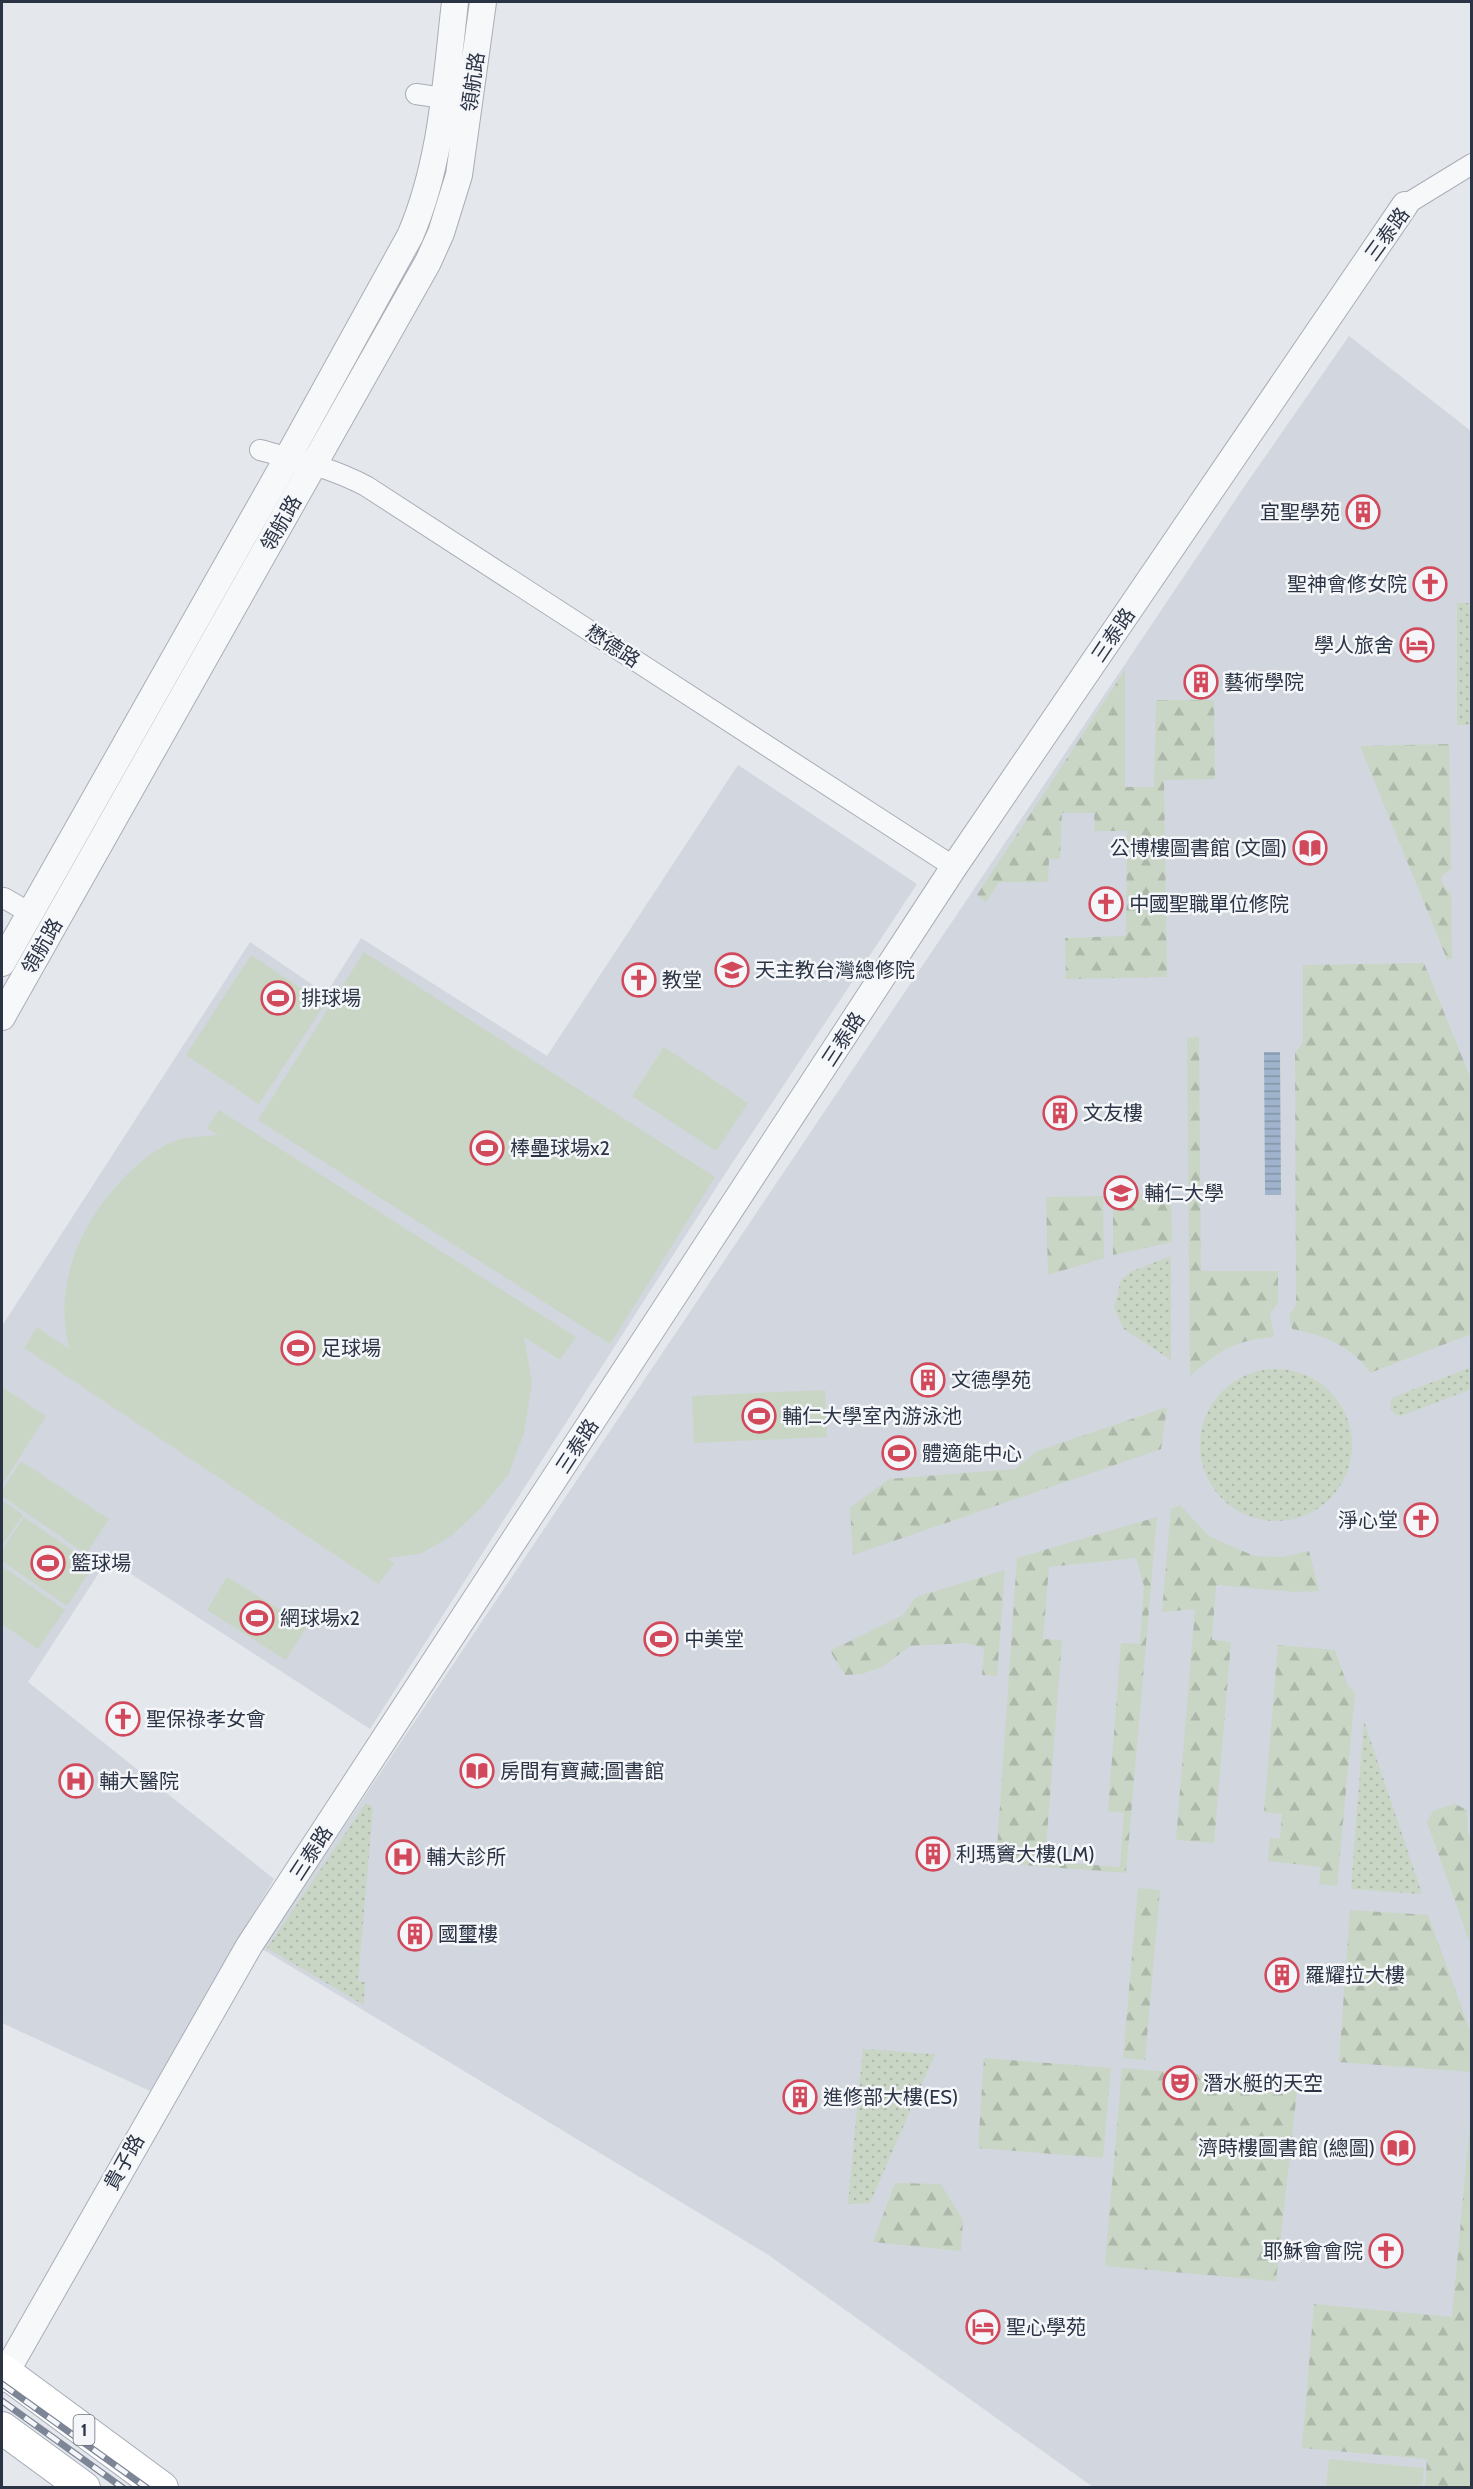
<svg xmlns="http://www.w3.org/2000/svg" width="1473" height="2489" viewBox="0 0 1473 2489" font-family="Cabin,'Noto Sans TC',sans-serif">
  <style>
    .built { fill: #d2d6de }
    .grass { fill: url(#grass-dots) }
    .forest { fill: url(#forest-firs); fill-rule: evenodd }
    .pitch { fill: #c9d6c5 }
    .water { fill: url(#water-rules) }
    .lines { fill: none; stroke-linecap: round; stroke-linejoin: round }
    .minor-casing { stroke: #a9aeb7; stroke-width: 22 }
    .tertiary-casing { stroke: #a9aeb7; stroke-width: 28 }
    .primary-casing { stroke: #a3abb8; stroke-width: 34 }
    .minor { stroke: #f7f8fa; stroke-width: 20 }
    .tertiary { stroke: #f7f8fa; stroke-width: 26 }
    .primary { stroke: #fff; stroke-width: 32 }
    .rail-casing { stroke: #7d8696; stroke-width: 7 }
    .rail { stroke: #f4f6f9; stroke-width: 4.5; stroke-dasharray: 14; stroke-linecap: butt }
    .labels { text-anchor: middle; dominant-baseline: central; stroke-width: 5; stroke-linejoin: round; paint-order: stroke }
    .shield { fill: #f4f6f9; stroke: #676e7b; stroke-width: 1.5 }
    .shield-label { font-size: 18px; font-weight: bold; fill: #2b3445 }
    .street-label { font-size: 20px; fill: #2b3445; stroke: #f4f6f9 }
    .poi-label { font-size: 20px; fill: #2b3445; stroke: #f4f6f9; text-anchor: start }
  </style>
  <defs>
    <pattern id="grass-dots" width="8" height="8" patternUnits="userSpaceOnUse" patternTransform="scale(1.5)"><rect width="8" height="8" fill="#c9d6c5"/><path d="M2 2h.1M6 6h.1" fill="none" stroke="#adb8ab" stroke-width="1.8" stroke-linecap="round"/></pattern>
    <pattern id="forest-firs" width="22" height="20" patternUnits="userSpaceOnUse" patternTransform="scale(1.5)"><rect width="22" height="20" fill="#c9d6c5"/><path d="M5 1l3.5 6h-7zM16 11l3.5 6h-7z" fill="#adb8ab"/></pattern>
    <pattern id="water-rules" width="6" height="5" patternUnits="userSpaceOnUse" patternTransform="scale(1.5)"><rect width="6" height="5" fill="#9fb4cc"/><path d="M0 2.5h6" fill="none" stroke="#8293a7"/></pattern>
  </defs>
  <rect width="100%" height="100%" fill="#e4e7ec"/>
  <path class="built" d="M 1349,336 L 1471,431 L 1471,2487 L 1093,2487 L 767,2254 L 262,1949 L 1246,484 Z
    M 738,765 L 917,884 L 725,1174 L 370,1729 L 108,1559 L 28,1682 L 274,1879 L 150,2091 L 2,2023 L 2,1326 L 250,942 L 326,994 L 361,938 L 547,1056 Z"/>
  <path class="grass" d="M 1457,603 L 1471,603 L 1471,725 L 1457,725 Z
    M 1171,1256 L 1171,1360 L 1124,1329 L 1114,1308 L 1121,1280 L 1130,1272 Z
    M 1471,1367 L 1471,1389 L 1401,1416 L 1396,1415 L 1390,1409 L 1391,1400 L 1394,1397 Z
    M1200 1445a76 76 0 1 1 152 0a76 76 0 1 1-152 0Z
    M 1364,1721 L 1422,1894 L 1351,1889 Z
    M 366,1803 L 373,1808 L 358,1981 L 365,1982 L 364,2005 L 267,1948 Z
    M 863,2049 L 935,2054 L 870,2203 L 848,2204 Z"/>
  <path class="forest" d="M 1125,670 L 1125,787 L 1154,787 L 1156,700 L 1214,700 L 1215,779 L 1164,780 L 1167,977 L 1066,979 L 1065,938 L 1126,936 L 1127,831 L 1095,831 L 1094,813 L 1062,813 L 1060,859 L 1049,859 L 1048,882 L 999,882 L 986,902 L 977,895 Z
    M 1449,744 L 1451,869 L 1443,875 L 1441,880 L 1446,890 L 1451,892 L 1452,959 L 1447,959 L 1360,746 Z
    M 1424,963 L 1471,1079 L 1471,1334 L 1370,1373 C 1353,1347 1322,1334 1292,1329 L 1289,1316 L 1296,1305 L 1295,1053 L 1303,1042 L 1303,965 Z
    M 1199,1037 L 1201,1271 L 1278,1271 L 1278,1303 L 1270,1313 L 1274,1337 C 1233,1340 1220,1351 1190,1376 L 1187,1038 Z
    M 1171,1195 L 1172,1242 L 1113,1255 L 1113,1196 Z
    M 1103,1196 L 1104,1258 L 1048,1275 L 1046,1197 Z
    M 1167,1407 L 1161,1449 L 853,1555 L 850,1508 L 889,1479 L 1015,1469 L 1037,1451 Z
    M 1180,1505 L 1209,1536 L 1254,1556 L 1282,1557 L 1309,1551 L 1319,1591 L 1295,1592 L 1216,1585 L 1212,1640 L 1231,1642 L 1214,1843 L 1176,1840 L 1195,1609 L 1162,1612 L 1171,1509 Z
    M 1157,1517 L 1126,1873 L 996,1863 L 1017,1558 ZM 1136,1558 L 1144,1586 L 1140,1644 L 1121,1643 L 1108,1811 L 1124,1813 L 1120,1867 L 1045,1861 L 1062,1640 L 1043,1639 L 1049,1567 Z
    M 1005,1570 L 997,1676 L 982,1675 L 984,1648 L 967,1643 L 910,1646 L 882,1667 L 862,1674 L 845,1675 L 830,1651 L 903,1615 L 916,1597 Z
    M 1278,1645 L 1335,1650 L 1347,1684 L 1355,1693 L 1337,1886 L 1319,1884 L 1321,1867 L 1268,1861 L 1270,1838 L 1280,1839 L 1282,1814 L 1264,1812 Z
    M 1455,1804 L 1467,1810 L 1468,1834 L 1471,1834 L 1471,1946 L 1427,1822 L 1433,1811 Z
    M 1138,1888 L 1160,1890 L 1145,2060 L 1123,2058 Z
    M 1350,1910 L 1428,1915 L 1471,2033 L 1471,2072 L 1339,2062 Z
    M 984,2058 L 1111,2068 L 1103,2158 L 978,2148 Z
    M 1122,2068 L 1298,2082 L 1276,2281 L 1105,2266 Z
    M 1471,2112 L 1471,2487 L 1425,2487 L 1427,2459 L 1302,2448 L 1314,2304 L 1452,2317 Z
    M 895,2183 L 941,2184 L 963,2220 L 961,2251 L 873,2242 Z"/>
  <path class="pitch" d="M 364,952 L 715,1177 L 610,1344 L 258,1120 Z
    M 251,955 L 325,1004 L 259,1104 L 186,1055 Z
    M 664,1047 L 748,1103 L 716,1151 L 632,1096 Z
    M 219,1110 L 576,1337 L 560,1360 L 524,1337 L 532,1383 L 524,1433 L 508,1475 L 481,1508 L 450,1537 L 420,1554 L 387,1558 L 394,1563 L 379,1584 L 24,1348 L 37,1327 L 69,1349 C 68,1340 65,1331 65,1322 C 60,1265 91,1208 131,1171 C 145,1158 162,1144 181,1139 C 193,1136 206,1137 218,1135 L 207,1128 Z
    M 2,1387 L 46,1416 L 2,1485 Z
    M 825,1390 L 827,1437 L 694,1443 L 692,1396 Z
    M 21,1461 L 109,1519 L 86,1554 L 2,1496 L 2,1490 Z
    M 2,1500 L 23,1515 L 2,1546 Z
    M 24,1517 L 94,1565 L 67,1606 L 2,1561 L 2,1550 Z
    M 2,1566 L 65,1610 L 38,1649 L 2,1624 Z
    M 227,1577 L 307,1626 L 286,1660 L 207,1610 Z
    M 1329,2459 L 1424,2468 L 1422,2487 L 1326,2487 Z"/>
  <path class="water" d="M 1264,1052 L 1280,1052 L 1281,1195 L 1265,1195 Z"/>
  <g class="lines">
    <g class="minor-casing">
      <path id="minor" d="M 416,94 L 443,98
        M 1405,205 L 1472,164
        M 260,450 C 298,460 332,468 366,486 L 954,867
        M 4,898 L 30,913"/>
    </g>
    <g class="tertiary-casing">
      <path id="tertiary" d="M 2,963 L 288,457 L 410,236 C 442,162 446,80 455,2
        M 2,1017 L 428,262 L 441,233 L 459,175 L 483,2
        M 2,2379 L 249,1946 L 954,867 L 1405,205"/>
    </g>
    <g class="primary-casing">
      <path id="primary" d="M 2,2370 L 162,2488
        M 2,2428 L 84,2488"/>
    </g>
    <use href="#minor" class="minor"/>
    <use href="#tertiary" class="tertiary"/>
    <use href="#primary" class="primary"/>
    <g class="rail-casing">
      <path id="rail" d="M 2,2384 L 147,2488
        M 2,2401 L 123,2488"/>
    </g>
    <use href="#rail" class="rail"/>
  </g>
  <defs>
    <g id="building-ring" transform="scale(1.725)"><circle r="9.5" fill="#f4f6f9" stroke="#d1495b" stroke-width="1.5"/><path d="M-4-6H4V6H1V3H-1V6H-4ZM-2.5-4.3h1.7v1.8h-1.7ZM.8-4.3h1.7v1.8H.8ZM-2.5-1h1.7V.8h-1.7ZM.8-1h1.7V.8H.8Z" fill="#d1495b"/></g>
    <g id="church-ring" transform="scale(1.725)"><circle r="9.5" fill="#f4f6f9" stroke="#d1495b" stroke-width="1.5"/><path d="M-1.2-6h2.4v3.5h3.3v2.4h-3.3V6h-2.4V-.1h-3.3v-2.4h3.3Z" fill="#d1495b"/></g>
    <g id="hotel-ring" transform="scale(1.725)"><circle r="9.5" fill="#f4f6f9" stroke="#d1495b" stroke-width="1.5"/><path d="M-6-4.5h1.5V1H6V5H4.5V3h-9V5H-6ZM-4 0a1.8 1.8 0 1 1 3.6 0ZM.5 0V-2.5h3Q6-2.5 6 0Z" fill="#d1495b"/></g>
    <g id="library-ring" transform="scale(1.725)"><circle r="9.5" fill="#f4f6f9" stroke="#d1495b" stroke-width="1.5"/><path d="M-6-4Q-3-5.5-.7-3.5V5Q-3 3-6 4ZM6-4Q3-5.5 .7-3.5V5Q3 3 6 4Z" fill="#d1495b"/></g>
    <g id="university-ring" transform="scale(1.725)"><circle r="9.5" fill="#f4f6f9" stroke="#d1495b" stroke-width="1.5"/><path d="M0-5L7-2L0 1L-7-2ZM-4 1L0 2.5L4 1V4Q0 6-4 4Z" fill="#d1495b"/></g>
    <g id="stadium-ring" transform="scale(1.725)"><circle r="9.5" fill="#f4f6f9" stroke="#d1495b" stroke-width="1.5"/><path d="M0-5a6.5 5 0 1 0 0 10a6.5 5 0 1 0 0-10ZM-3.5-1.8h7v3.6h-7Z" fill="#d1495b"/></g>
    <g id="hospital-ring" transform="scale(1.725)"><circle r="9.5" fill="#f4f6f9" stroke="#d1495b" stroke-width="1.5"/><path d="M-5-5h3v3.5h4V-5h3V5h-3V1.5h-4V5h-3Z" fill="#d1495b"/></g>
    <g id="theatre-ring" transform="scale(1.725)"><circle r="9.5" fill="#f4f6f9" stroke="#d1495b" stroke-width="1.5"/><path d="M-5-5.5Q0-4 5-5.5V0Q5 5 0 6Q-5 5-5 0ZM-3.3-2.5H-1v1.5H-3.3ZM1-2.5H3.3v1.5H1ZM-2.8 1Q0 5.5 2.8 1Z" fill="#d1495b"/></g>
  </defs>
  <g fill-rule="evenodd">
    <use href="#building-ring" x="1363" y="512"/>
    <use href="#church-ring" x="1430" y="584"/>
    <use href="#hotel-ring" x="1417" y="645"/>
    <use href="#building-ring" x="1201" y="682"/>
    <use href="#library-ring" x="1310" y="848"/>
    <use href="#church-ring" x="1106" y="904"/>
    <use href="#university-ring" x="732" y="970"/>
    <use href="#church-ring" x="639" y="980"/>
    <use href="#stadium-ring" x="278" y="998"/>
    <use href="#building-ring" x="1060" y="1113"/>
    <use href="#stadium-ring" x="487" y="1148"/>
    <use href="#university-ring" x="1121" y="1193"/>
    <use href="#stadium-ring" x="298" y="1348"/>
    <use href="#building-ring" x="928" y="1380"/>
    <use href="#stadium-ring" x="759" y="1416"/>
    <use href="#stadium-ring" x="899" y="1453"/>
    <use href="#church-ring" x="1421" y="1520"/>
    <use href="#stadium-ring" x="48" y="1563"/>
    <use href="#stadium-ring" x="257" y="1618"/>
    <use href="#stadium-ring" x="661" y="1639"/>
    <use href="#church-ring" x="123" y="1719"/>
    <use href="#library-ring" x="477" y="1771"/>
    <use href="#hospital-ring" x="76" y="1781"/>
    <use href="#building-ring" x="933" y="1854"/>
    <use href="#hospital-ring" x="403" y="1857"/>
    <use href="#building-ring" x="415" y="1934"/>
    <use href="#building-ring" x="1282" y="1975"/>
    <use href="#theatre-ring" x="1180" y="2083"/>
    <use href="#building-ring" x="800" y="2097"/>
    <use href="#library-ring" x="1398" y="2148"/>
    <use href="#church-ring" x="1386" y="2251"/>
    <use href="#hotel-ring" x="983" y="2327"/>
  </g>
  <g class="labels">
    <rect class="shield" x="73.5" y="2415" width="21" height="30" rx="4.5"/>
    <g class="shield-label">
      <text x="84" y="2430">1</text>
    </g>
    <g class="street-label">
      <text transform="translate(473 82) rotate(-82)">領航路</text>
      <text transform="translate(1387 234) rotate(-54)">三泰路</text>
      <text transform="translate(281 523) rotate(-60)">領航路</text>
      <text transform="translate(1113 635) rotate(-56)">三泰路</text>
      <text transform="translate(613 646) rotate(33)">懋德路</text>
      <text transform="translate(42 946) rotate(-60)">領航路</text>
      <text transform="translate(843 1039) rotate(-57)">三泰路</text>
      <text transform="translate(577 1446) rotate(-57)">三泰路</text>
      <text transform="translate(311 1853) rotate(-57)">三泰路</text>
      <text transform="translate(124 2162) rotate(-61)">貴子路</text>
    </g>
    <g class="poi-label">
      <text x="1340" y="512" text-anchor="end">宜聖學苑</text>
      <text x="1407" y="584" text-anchor="end">聖神會修女院</text>
      <text x="1394" y="645" text-anchor="end">學人旅舍</text>
      <text x="1224" y="682">藝術學院</text>
      <text x="1287" y="848" text-anchor="end">公博樓圖書館 (文圖)</text>
      <text x="1129" y="904">中國聖職單位修院</text>
      <text x="755" y="970">天主教台灣總修院</text>
      <text x="662" y="980">教堂</text>
      <text x="301" y="998">排球場</text>
      <text x="1083" y="1113">文友樓</text>
      <text x="510" y="1148">棒壘球場x2</text>
      <text x="1144" y="1193">輔仁大學</text>
      <text x="321" y="1348">足球場</text>
      <text x="951" y="1380">文德學苑</text>
      <text x="782" y="1416">輔仁大學室內游泳池</text>
      <text x="922" y="1453">體適能中心</text>
      <text x="1398" y="1520" text-anchor="end">淨心堂</text>
      <text x="71" y="1563">籃球場</text>
      <text x="280" y="1618">網球場x2</text>
      <text x="684" y="1639">中美堂</text>
      <text x="146" y="1719">聖保祿孝女會</text>
      <text x="500" y="1771">房間有寶藏;圖書館</text>
      <text x="99" y="1781">輔大醫院</text>
      <text x="956" y="1854">利瑪竇大樓(LM)</text>
      <text x="426" y="1857">輔大診所</text>
      <text x="438" y="1934">國璽樓</text>
      <text x="1305" y="1975">羅耀拉大樓</text>
      <text x="1203" y="2083">潛水艇的天空</text>
      <text x="823" y="2097">進修部大樓(ES)</text>
      <text x="1375" y="2148" text-anchor="end">濟時樓圖書館 (總圖)</text>
      <text x="1363" y="2251" text-anchor="end">耶穌會會院</text>
      <text x="1006" y="2327">聖心學苑</text>
    </g>
  </g>
  <rect width="1473" height="2489" fill="none" stroke="#2b3445" stroke-width="6"/>
</svg>
